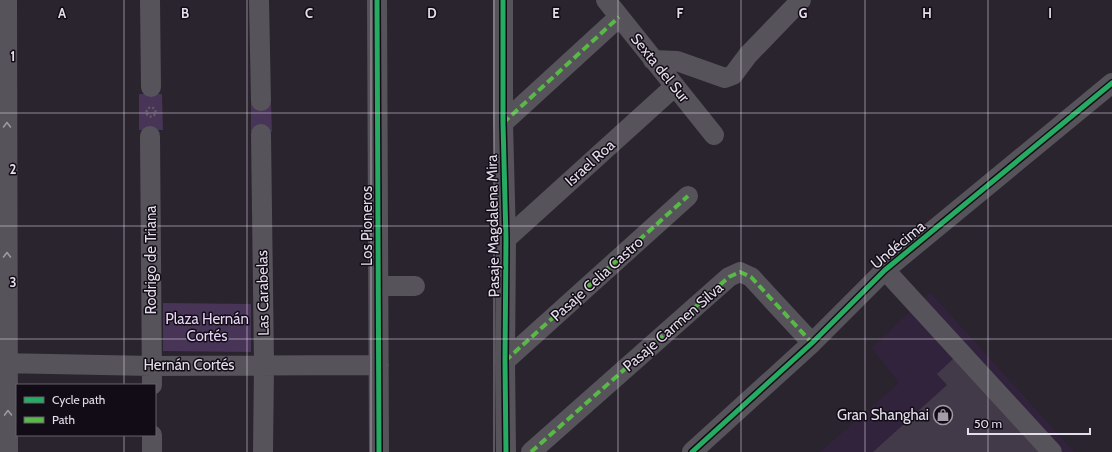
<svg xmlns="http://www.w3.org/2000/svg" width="1112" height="452" viewBox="0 0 1112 452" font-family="Cabin,sans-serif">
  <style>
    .built { fill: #32233c }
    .park { fill: #483457 }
    .building { fill: #423a49 }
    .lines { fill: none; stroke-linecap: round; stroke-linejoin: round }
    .path { stroke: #5e5a62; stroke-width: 2.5; stroke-dasharray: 2 2; stroke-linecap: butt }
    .minor { stroke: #57535b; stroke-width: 20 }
    .quiet { stroke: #58b947; stroke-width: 4; stroke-dasharray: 8 4; stroke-linecap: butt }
    .cycleway-casing { stroke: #110c15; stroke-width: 8 }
    .cycleway { stroke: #26ab63; stroke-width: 5 }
    .oneway { stroke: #9e98a3 }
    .grid { fill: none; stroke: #e5ddeb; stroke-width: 1; stroke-opacity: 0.55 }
    .labels { text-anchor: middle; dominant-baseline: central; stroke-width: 3; stroke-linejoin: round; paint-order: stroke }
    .street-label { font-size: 15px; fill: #e5ddeb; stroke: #110c15 }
    .park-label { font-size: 15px; fill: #e6d3f4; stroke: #110c15 }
    .poi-label { font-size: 15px; fill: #e5ddeb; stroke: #110c15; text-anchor: end }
    .grid-label { font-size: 13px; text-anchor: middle; font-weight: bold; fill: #e5ddeb; stroke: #110c15; stroke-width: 3; stroke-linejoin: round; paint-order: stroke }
  </style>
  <rect width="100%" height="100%" fill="#2a242f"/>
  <path class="built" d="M 930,292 L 1074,452 L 820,452 L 899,383 L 872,348 Z"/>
  <path class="park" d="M 139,94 L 162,94 L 163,130 L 139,130 Z
    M 251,103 L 271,103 L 272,132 L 251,132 Z
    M 163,303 L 251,304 L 251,352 L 163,351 Z"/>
  <path class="building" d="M 954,358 L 1040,452 L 873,452 L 947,385 L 937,374 Z"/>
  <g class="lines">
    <path class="path" d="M146.5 112a4.5 4.5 0 1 1 9 0a4.5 4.5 0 1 1-9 0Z"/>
    <path class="minor" d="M 7,0 L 8,452
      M 150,0 L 151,87
      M 259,0 L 261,101
      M 377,0 L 379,452
      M 503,0 L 503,123 L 506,239 L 505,361 L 506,452
      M 606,0 L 714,135
      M 653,60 L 677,61 L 725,78 L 733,75 L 748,55 L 801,0
      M 503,123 L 619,17
      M 261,134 L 264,365 L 263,452
      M 150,136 L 152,385
      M 506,239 L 674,87
      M 885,270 L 1052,452
      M 379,286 L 415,286
      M 505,361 L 688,196
      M 0,363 L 152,366 L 379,365
      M 152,452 L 152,435
      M 531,452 L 729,277 L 740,272 L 751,277 L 812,343
      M 692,452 L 812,343 L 885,270 L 1112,83"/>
    <path class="quiet" d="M 503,123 L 619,17
      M 505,361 L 688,196
      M 531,452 L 729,277 L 740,272 L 751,277 L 812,343"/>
    <g class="cycleway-casing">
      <path id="cycleway" d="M 377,0 L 379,452
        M 503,0 L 503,123 L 506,239 L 505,361 L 506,452
        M 692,452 L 812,343 L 885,270 L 1112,83"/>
    </g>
    <use href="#cycleway" class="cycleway"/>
  </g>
  <defs><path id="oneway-chevron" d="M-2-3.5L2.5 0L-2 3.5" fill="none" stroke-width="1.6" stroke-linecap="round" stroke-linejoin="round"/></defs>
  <g class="oneway">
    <use href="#oneway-chevron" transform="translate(7 125) rotate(-90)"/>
    <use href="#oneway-chevron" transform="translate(7 255) rotate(-90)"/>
    <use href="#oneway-chevron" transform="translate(8 413) rotate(-91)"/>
  </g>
  <path class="grid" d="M 124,0 L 124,385M 247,0 L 247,452M 371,0 L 371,452M 494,0 L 494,452M 618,0 L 618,452M 741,0 L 741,452M 865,0 L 865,452M 988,0 L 988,452M 0,113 L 1112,113M 0,226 L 1112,226M 0,339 L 1112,339M 124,435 L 124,452"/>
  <defs>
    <g id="shop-ring" transform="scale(1)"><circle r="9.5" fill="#110c15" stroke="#a49ca9" stroke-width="1.5"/><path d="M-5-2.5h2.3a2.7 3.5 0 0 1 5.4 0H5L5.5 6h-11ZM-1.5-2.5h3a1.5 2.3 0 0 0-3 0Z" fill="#a49ca9"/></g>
  </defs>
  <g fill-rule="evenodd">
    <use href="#shop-ring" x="943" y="415"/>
  </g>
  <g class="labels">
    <g class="street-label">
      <text transform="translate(660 68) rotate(51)">Sexta del Sur</text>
      <text transform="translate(590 163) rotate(-42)">Israel Roa</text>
      <text transform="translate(367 226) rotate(-90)">Los Pioneros</text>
      <text transform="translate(493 226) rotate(-91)">Pasaje Magdalena Mira</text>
      <text transform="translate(898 245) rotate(-40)">Undécima</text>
      <text transform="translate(151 260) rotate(-90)">Rodrigo de Triana</text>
      <text transform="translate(597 279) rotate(-42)">Pasaje Celia Castro</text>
      <text transform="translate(263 293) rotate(-91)">Las Carabelas</text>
      <text transform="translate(673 327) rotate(-41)">Pasaje Carmen Silva</text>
      <text x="189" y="365">Hernán Cortés</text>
    </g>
    <g class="park-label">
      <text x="207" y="319">Plaza Hernán<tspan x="207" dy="17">Cortés</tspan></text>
    </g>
    <g class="poi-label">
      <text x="929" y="415">Gran Shanghai</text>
    </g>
  </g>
  <g class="grid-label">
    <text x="62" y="18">A</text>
    <text x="185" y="18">B</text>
    <text x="309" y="18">C</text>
    <text x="432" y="18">D</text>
    <text x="556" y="18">E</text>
    <text x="680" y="18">F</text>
    <text x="803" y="18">G</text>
    <text x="927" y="18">H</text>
    <text x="1050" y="18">I</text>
    <text x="13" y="61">1</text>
    <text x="13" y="174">2</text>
    <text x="13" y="287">3</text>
  </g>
  <rect x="16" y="384" width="140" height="52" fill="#110c15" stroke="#66606b"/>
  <rect x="24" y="397" width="20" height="6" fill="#26ab63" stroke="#66606b"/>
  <text x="52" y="404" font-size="12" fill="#e5ddeb">Cycle path</text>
  <rect x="24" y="417" width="20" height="6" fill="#58b947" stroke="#66606b"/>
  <text x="52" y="424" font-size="12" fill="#e5ddeb">Path</text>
  <path d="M968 428v6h122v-6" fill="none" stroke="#e5ddeb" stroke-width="2"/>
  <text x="974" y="428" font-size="12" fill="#e5ddeb" stroke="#110c15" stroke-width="3" paint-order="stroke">50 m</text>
</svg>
